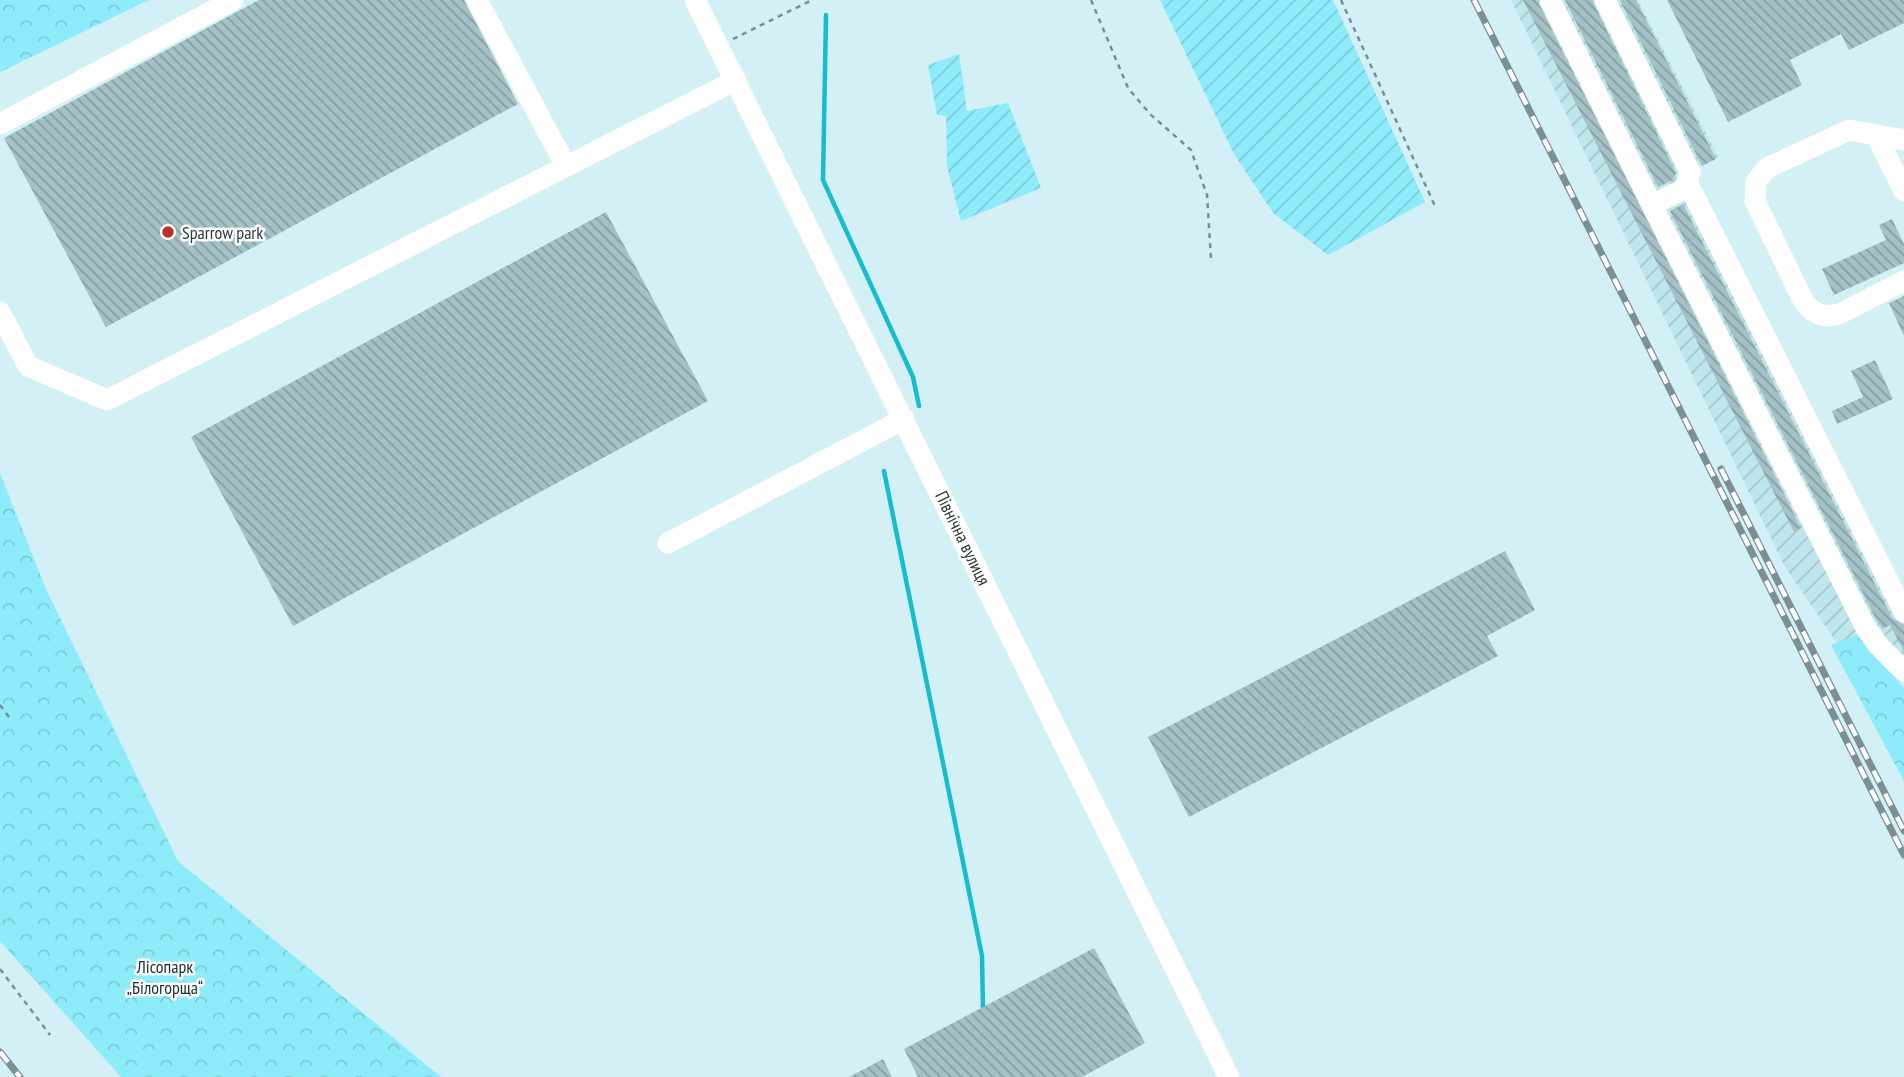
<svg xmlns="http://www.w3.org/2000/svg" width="1904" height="1077" viewBox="0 0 1904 1077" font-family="'PT Sans Narrow',sans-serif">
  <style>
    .industrial { fill: url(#industrial-furrows) }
    .forest { fill: url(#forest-crowns) }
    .garden { fill: url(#garden-furrows) }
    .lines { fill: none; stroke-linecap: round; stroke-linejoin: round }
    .stream { stroke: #17bccf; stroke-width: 4.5 }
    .building { fill: url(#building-back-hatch) }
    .path { stroke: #7a8e91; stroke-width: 2.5; stroke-dasharray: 5 5; stroke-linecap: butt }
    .minor { stroke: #fff; stroke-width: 21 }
    .rail-casing { stroke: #7c9093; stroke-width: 7 }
    .rail { stroke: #fff; stroke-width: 4.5; stroke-dasharray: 13; stroke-linecap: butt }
    .poi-dot { fill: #bd2f2a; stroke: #fff; stroke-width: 2.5 }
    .labels { text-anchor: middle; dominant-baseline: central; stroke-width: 5; stroke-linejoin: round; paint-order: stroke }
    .poi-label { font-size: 18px; fill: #2e3a3b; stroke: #fff; text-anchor: start }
    .street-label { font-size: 18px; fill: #2e3a3b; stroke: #fff }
    .park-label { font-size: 18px; fill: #193034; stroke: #fff }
  </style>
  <defs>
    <pattern id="industrial-furrows" width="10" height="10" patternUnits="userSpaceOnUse" patternTransform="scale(1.75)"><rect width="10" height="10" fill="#bfe6ec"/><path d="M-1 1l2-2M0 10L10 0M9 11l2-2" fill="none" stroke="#a4c6cb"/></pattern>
    <pattern id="forest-crowns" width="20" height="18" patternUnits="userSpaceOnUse" patternTransform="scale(1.75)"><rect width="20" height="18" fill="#8eecfa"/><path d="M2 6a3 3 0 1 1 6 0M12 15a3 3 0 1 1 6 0" fill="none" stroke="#7bcbd7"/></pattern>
    <pattern id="garden-furrows" width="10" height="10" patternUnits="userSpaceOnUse" patternTransform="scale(1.75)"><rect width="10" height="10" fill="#8eecfa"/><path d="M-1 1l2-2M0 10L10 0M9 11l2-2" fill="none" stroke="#7bcbd7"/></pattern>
    <pattern id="building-back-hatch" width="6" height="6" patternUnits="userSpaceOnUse" patternTransform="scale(1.75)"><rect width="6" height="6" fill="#a4c1c6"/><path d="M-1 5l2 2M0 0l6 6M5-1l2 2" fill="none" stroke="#869ea2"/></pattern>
  </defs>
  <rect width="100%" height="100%" fill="#d2f0f5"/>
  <path class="industrial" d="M 1511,0 L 1638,0 L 1718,157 L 1693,169 L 1692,183 L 1904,589 L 1904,680 L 1873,696 L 1785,567 Z"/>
  <path class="forest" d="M 0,0 L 149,0 L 0,72 Z
    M 0,473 L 46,589 L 178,861 L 441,1077 L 121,1077 L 0,941 Z
    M 1856,635 L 1904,688 L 1904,781 L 1831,645 Z"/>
  <path class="garden" d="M 1160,0 L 1333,0 L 1425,202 L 1328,255 L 1273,213 L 1234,154 Z
    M 959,54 L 967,111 L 1008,103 L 1041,188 L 961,221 L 947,166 L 946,116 L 937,115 L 928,65 Z"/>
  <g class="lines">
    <path class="stream" d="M 826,15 L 823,180 L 913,377 L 919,406
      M 884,471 L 982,956 L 983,1009"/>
  </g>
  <path class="building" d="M 259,0 L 464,0 L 518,104 L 106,327 L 4,138 Z
    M 1523,0 L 1537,0 L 1801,528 L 1794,532 Z
    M 1565,0 L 1592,0 L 1676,173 L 1673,180 L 1658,187 Z
    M 1620,0 L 1636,0 L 1716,159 L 1702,166 Z
    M 1667,0 L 1904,0 L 1904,23 L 1849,50 L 1841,34 L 1790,60 L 1802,85 L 1728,122 Z
    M 1683,204 L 1892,618 L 1904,625 L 1904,651 L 1890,625 L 1883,629 L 1876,619 L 1670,211 Z
    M 606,212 L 708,401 L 293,626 L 191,437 Z
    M 1892,219 L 1904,244 L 1904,263 L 1834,295 L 1822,269 L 1886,240 L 1879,225 Z
    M 1904,296 L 1904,336 L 1889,303 Z
    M 1875,360 L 1893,399 L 1837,424 L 1832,411 L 1863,397 L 1851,371 Z
    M 1505,551 L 1535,610 L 1487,636 L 1498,656 L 1189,817 L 1148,737 Z
    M 1094,948 L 1145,1043 L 1082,1077 L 918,1077 L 904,1049 Z
    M 883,1059 L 892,1077 L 849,1077 Z"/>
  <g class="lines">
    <path class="path" d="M 1091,0 L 1128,88 L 1150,114 L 1191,150 L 1207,195 L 1211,259
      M 1341,0 L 1435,206
      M 733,39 L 812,0
      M 0,705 L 9,717
      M 0,969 L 50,1035"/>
    <path class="minor" d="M 477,0 L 566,166
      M 695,0 L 1229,1077
      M 1550,0 L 1652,205
      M 1605,0 L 1690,172 L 1684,189 L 1652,205 L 1865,626 L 1878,645 L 1904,671
      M 0,124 L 233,0
      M 1876,135 L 1904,191
      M 1904,140 L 1849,130 L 1767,168 L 1756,182 L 1755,201 L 1803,300 C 1812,314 1823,318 1839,314 L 1904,281
      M 1687,182 L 1904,612
      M 0,312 L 28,366 L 107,400 L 736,80
      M 668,543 L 904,419"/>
    <g class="rail-casing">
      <path id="rail" d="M 1474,0 L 1904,855
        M 1721,469 L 1904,831
        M 0,1052 L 20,1077"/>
    </g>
    <use href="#rail" class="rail"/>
  </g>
  <circle class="poi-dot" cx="168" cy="232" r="7"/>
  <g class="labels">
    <g class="poi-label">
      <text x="182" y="232">Sparrow park</text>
    </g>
    <g class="street-label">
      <text transform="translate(963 538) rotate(64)">Північна вулиця</text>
    </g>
    <g class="park-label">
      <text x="165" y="966">Лісопарк<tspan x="165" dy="21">„Білогорща“</tspan></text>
    </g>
  </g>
</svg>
